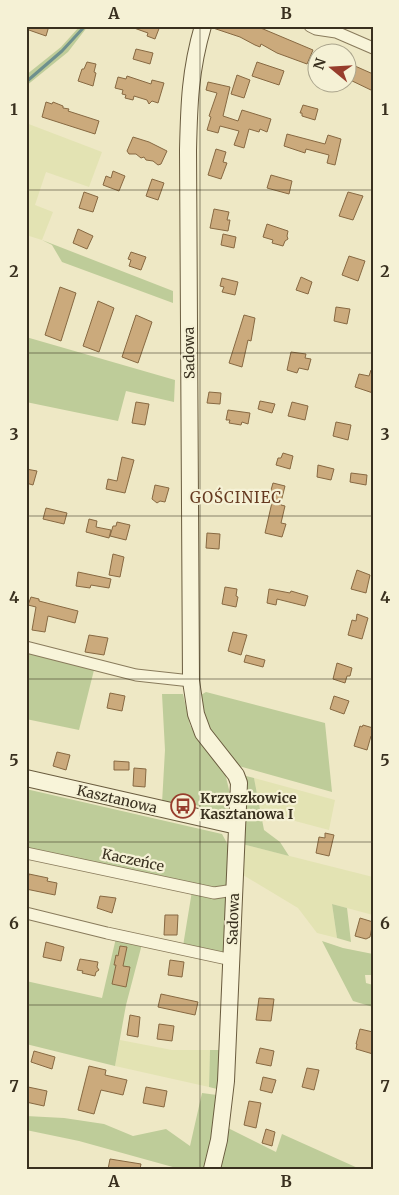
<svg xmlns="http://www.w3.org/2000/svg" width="399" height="1195" viewBox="0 0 399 1195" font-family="Merriweather,serif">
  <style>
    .farmland { fill: #e3e3b3 }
    .green { fill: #becc99 }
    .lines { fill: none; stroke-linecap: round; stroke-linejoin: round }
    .stream { stroke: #6e908d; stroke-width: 3 }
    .building { fill: #cbaa7c; stroke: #876942 }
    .street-casing { stroke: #897b5c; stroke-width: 13 }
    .secondary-casing { stroke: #6a5c3f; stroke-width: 18 }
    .street { stroke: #f8f4d9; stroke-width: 11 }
    .secondary { stroke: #f8f4d9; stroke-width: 16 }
    .grid { fill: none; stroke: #39301f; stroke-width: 1; stroke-opacity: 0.55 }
    .labels { text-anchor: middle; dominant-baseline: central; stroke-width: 4.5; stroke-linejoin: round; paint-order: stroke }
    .street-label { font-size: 14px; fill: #39301f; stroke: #f5f1d5 }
    .poi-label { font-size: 14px; font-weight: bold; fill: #39301f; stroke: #f5f1d5; text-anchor: start }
    .neighbourhood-label { font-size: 15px; letter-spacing: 1px; fill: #65391f; stroke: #f5f1d5 }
    .neatline { fill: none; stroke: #39301f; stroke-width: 2 }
    .grid-label { font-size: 16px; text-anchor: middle; font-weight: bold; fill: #39301f }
  </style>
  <rect width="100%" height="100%" fill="#eee8c5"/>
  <path class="farmland" d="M 26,123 L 102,152 L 89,187 L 46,172 L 35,205 L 53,212 L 42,240 L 26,235 Z
    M 254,778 L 335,800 L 329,830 L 261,812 Z
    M 242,844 L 373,877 L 373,915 L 332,904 L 337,938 L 317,933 L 298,908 L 243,875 Z
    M 120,1040 L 172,1050 L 210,1050 L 209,1087 L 115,1066 Z"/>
  <path class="green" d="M 80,26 L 88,26 L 68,52 L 26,86 L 26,75 L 61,47 Z
    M 42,240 L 173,291 L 173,303 L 62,262 L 52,245 Z
    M 26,337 L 175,380 L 174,402 L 126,391 L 118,421 L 26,402 Z
    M 26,652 L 94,670 L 79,730 L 26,719 Z
    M 206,692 L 325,723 L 332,792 L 235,765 L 211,734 L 199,696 Z
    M 162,694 L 183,694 L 190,725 L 201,744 L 225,773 L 231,798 L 228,811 L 220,815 C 202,806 182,799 162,803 L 165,750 Z
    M 242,775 L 254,778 L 264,830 L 280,842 L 289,856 L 242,844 Z
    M 26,789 L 222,834 L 229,847 L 226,888 L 214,890 L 26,849 Z
    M 192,891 L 226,897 L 224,955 L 183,946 Z
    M 332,904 L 347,908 L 351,942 L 337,938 Z
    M 116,938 L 142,944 L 126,1005 L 115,1066 L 26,1044 L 26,981 L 102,998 Z
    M 322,941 L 343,948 L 373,954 L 373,975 L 365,975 L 366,983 L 373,985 L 373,1007 L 353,1001 Z
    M 210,1050 L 220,1050 L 217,1089 L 209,1087 Z
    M 202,1093 L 217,1095 L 212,1135 L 205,1169 L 180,1169 L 79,1141 L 26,1130 L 26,1116 L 64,1118 L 104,1124 L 133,1136 L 166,1129 L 190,1146 Z
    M 226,1127 L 276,1152 L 282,1134 L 360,1169 L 220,1169 Z"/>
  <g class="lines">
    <path class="stream" d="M 26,82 L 62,51 L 85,26"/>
  </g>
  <path class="building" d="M 26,26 L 49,26 L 46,36 L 26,29 Z
    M 134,26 L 160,26 L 155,39 L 147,36 L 148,33 L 134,28 Z
    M 213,26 L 256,26 L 313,50 L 307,64 L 277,53 L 261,44 L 260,47 L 255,45 L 240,37 L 213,28 Z
    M 136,49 L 153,53 L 150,64 L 133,59 Z
    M 87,62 L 96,64 L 94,72 L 96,73 L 93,86 L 78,81 L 82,69 L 84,69 Z
    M 257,62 L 284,71 L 279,85 L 252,76 Z
    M 346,62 L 373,74 L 373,91 L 346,78 Z
    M 237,75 L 250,80 L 244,98 L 231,94 Z
    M 127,76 L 151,84 L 152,80 L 164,83 L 158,103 L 152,101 L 149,104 L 147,100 L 134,96 L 133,100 L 125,98 L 126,95 L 122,94 L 123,90 L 115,88 L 118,77 L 126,79 Z
    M 208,82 L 230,87 L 223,116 L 238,121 L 242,110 L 271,119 L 267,132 L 260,129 L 259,132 L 249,129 L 244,148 L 234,145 L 239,131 L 220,126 L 218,133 L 207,130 L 211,117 L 209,116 L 217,93 L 206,90 Z
    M 46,102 L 52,104 L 53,102 L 63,106 L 63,108 L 69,109 L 68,111 L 99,121 L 95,134 L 42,117 Z
    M 303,105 L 318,109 L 315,120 L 302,116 L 302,113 L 300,113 Z
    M 287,134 L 325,144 L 328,135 L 341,139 L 335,165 L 327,163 L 329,155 L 306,149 L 305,153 L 284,146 Z
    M 133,137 L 149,142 L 167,151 L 161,164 L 158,165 L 153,161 L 146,160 L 144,157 L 141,158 L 136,154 L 129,154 L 127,151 Z
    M 216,149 L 226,152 L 223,162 L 227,163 L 221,179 L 208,175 Z
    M 113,171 L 125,176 L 119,191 L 103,185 L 106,176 L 111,178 Z
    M 271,175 L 292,181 L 289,194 L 267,188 Z
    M 152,179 L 164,183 L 158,200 L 146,196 Z
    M 84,192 L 98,197 L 93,212 L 79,208 Z
    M 348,192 L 363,196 L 353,220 L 339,216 Z
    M 214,209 L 229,212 L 227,220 L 230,220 L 228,231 L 210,228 Z
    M 267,224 L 288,231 L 287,236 L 288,239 L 285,241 L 283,246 L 272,243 L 273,240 L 263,237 Z
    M 78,229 L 93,236 L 87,249 L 73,243 Z
    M 223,234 L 236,237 L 234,248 L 221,245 Z
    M 131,252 L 146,257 L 141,270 L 129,266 L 131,260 L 128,259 Z
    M 349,256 L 365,261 L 358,281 L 342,275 Z
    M 301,277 L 312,282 L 308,294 L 296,290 Z
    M 222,278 L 238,282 L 235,295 L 222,292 L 224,287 L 220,286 Z
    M 60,287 L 76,293 L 61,341 L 45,335 Z
    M 98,301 L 114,308 L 99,352 L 83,346 Z
    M 336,307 L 350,309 L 347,324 L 334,321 Z
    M 136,315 L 152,322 L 138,363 L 122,357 Z
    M 244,315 L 255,318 L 251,341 L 248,340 L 242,367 L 229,363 Z
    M 291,352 L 306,354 L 305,358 L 311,359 L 308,370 L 299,368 L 297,373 L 287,370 Z
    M 371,370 L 373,370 L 373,393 L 355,387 L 359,374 L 369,376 Z
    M 209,392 L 221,393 L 220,404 L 207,403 Z
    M 260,401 L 275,404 L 272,413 L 258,409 Z
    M 136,402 L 149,404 L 145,425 L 132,423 Z
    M 292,402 L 308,406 L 305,420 L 288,416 Z
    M 228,410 L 250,413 L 248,424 L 242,422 L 241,425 L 229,423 L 230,420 L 226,420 Z
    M 336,422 L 351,425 L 348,440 L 333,436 Z
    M 283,453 L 293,456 L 290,469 L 276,465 L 278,458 L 281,458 Z
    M 122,457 L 134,460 L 125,493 L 106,489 L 108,479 L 117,481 Z
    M 318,465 L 334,469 L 331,480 L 317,477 Z
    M 26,469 L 37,471 L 33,485 L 26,483 Z
    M 351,473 L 367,475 L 366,485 L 350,482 Z
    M 273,483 L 285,486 L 281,502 L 281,505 L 285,506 L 281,523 L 286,524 L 282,537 L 265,533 L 273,498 L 269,497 Z
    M 155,485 L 169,488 L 165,502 L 160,501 L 157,503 L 152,499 Z
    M 46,508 L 67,513 L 64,524 L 43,519 Z
    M 89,519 L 97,521 L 96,527 L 111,530 L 109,538 L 86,532 Z
    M 117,522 L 130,525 L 126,540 L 110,536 L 113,526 L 116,526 Z
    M 207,533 L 220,534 L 219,549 L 206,548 Z
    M 113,554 L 124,557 L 120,577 L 109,575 Z
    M 357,570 L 370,575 L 366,593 L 351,589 Z
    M 78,572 L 111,579 L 109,588 L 91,585 L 90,588 L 76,586 Z
    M 225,587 L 237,589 L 236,596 L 238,597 L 236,607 L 222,604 Z
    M 269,589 L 290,593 L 291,591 L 308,596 L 305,606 L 277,599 L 276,605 L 267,603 Z
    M 31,597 L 39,599 L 39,601 L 78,611 L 75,623 L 48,616 L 45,632 L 32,630 L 36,607 L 28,605 Z
    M 357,614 L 368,618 L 362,639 L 348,635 L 352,620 L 356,621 Z
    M 233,632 L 247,635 L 241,655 L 228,651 Z
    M 89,635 L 108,638 L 104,655 L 85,652 Z
    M 246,655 L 265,660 L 263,667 L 244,662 Z
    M 337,663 L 352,668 L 350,676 L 347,676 L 345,683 L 333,679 Z
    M 110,693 L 125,696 L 122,711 L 107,708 Z
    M 334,696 L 349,701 L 344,714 L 330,709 Z
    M 363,725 L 373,728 L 373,736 L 371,736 L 367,750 L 354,746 L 360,726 L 362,727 Z
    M 57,752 L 70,755 L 66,770 L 53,766 Z
    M 114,761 L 129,762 L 129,770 L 114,770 Z
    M 134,768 L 146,769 L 145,787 L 133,786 Z
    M 325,833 L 334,835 L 329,856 L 316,853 L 319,837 L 325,838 Z
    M 29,874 L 48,878 L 47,881 L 57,883 L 55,895 L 26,889 Z
    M 100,896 L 116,898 L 112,913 L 97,908 Z
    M 165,915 L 178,915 L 177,935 L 164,935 Z
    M 360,918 L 373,922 L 370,937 L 366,939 L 355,936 Z
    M 46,942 L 64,947 L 61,961 L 43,957 Z
    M 120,946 L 127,947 L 123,966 L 130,967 L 126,987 L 112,984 L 116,965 L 114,965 L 116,955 L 118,956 Z
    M 80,959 L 98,962 L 97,967 L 99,970 L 96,972 L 95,976 L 82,973 L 83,971 L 77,970 Z
    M 170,960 L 184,962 L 182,977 L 168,975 Z
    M 161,994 L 198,1002 L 195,1015 L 158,1007 Z
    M 259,998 L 274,999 L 271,1021 L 256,1020 Z
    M 130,1015 L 140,1017 L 138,1037 L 127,1035 Z
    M 159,1024 L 174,1026 L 172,1041 L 157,1039 Z
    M 360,1029 L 373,1032 L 373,1054 L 356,1049 L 357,1044 L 356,1044 Z
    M 260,1048 L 274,1051 L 271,1066 L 256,1063 Z
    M 34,1051 L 55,1057 L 52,1069 L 31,1062 Z
    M 89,1066 L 106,1070 L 105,1075 L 127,1080 L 123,1095 L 101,1090 L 94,1114 L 78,1110 Z
    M 307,1068 L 319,1070 L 314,1090 L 302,1087 Z
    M 263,1077 L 276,1080 L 272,1093 L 260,1090 Z
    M 28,1087 L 47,1091 L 44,1106 L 26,1102 Z
    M 146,1087 L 167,1091 L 164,1107 L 143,1103 Z
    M 249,1101 L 261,1103 L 256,1128 L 244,1125 Z
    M 266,1129 L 275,1132 L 272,1146 L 262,1143 Z
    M 110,1159 L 141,1164 L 140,1169 L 108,1169 Z"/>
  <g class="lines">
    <g class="street-casing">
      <path id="street" d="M 310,26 L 316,29 L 336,32 L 373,48
        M 26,647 L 136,675 L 191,681
        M 26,853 L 214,893 L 234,890
        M 26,913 L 107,933 L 232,960"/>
    </g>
    <g class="secondary-casing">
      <path id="secondary" d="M 203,26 C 190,70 189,105 188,150 L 191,681 L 196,714 L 203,733 L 236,775 L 239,783 L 226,1081 L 219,1140 L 212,1169
        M 26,778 L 237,826"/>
    </g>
    <use href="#street" class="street"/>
    <use href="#secondary" class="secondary"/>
  </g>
  <path class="grid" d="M 200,26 L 200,1169M 26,190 L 373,190M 26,353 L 373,353M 26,516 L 373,516M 26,679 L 373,679M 26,842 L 373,842M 26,1005 L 373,1005"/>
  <defs>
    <g id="bus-ring" transform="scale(1.25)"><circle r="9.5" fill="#f5f1d5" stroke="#973d2c" stroke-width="1.5"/><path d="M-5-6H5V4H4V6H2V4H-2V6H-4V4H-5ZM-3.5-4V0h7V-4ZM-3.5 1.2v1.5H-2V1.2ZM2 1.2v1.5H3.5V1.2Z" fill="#973d2c"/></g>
  </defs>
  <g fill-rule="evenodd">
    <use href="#bus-ring" x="183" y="806"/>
  </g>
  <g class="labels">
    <g class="street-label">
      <text transform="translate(189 353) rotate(-91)">Sadowa</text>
      <text transform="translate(117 799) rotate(13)">Kasztanowa</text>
      <text transform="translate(133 860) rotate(12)">Kaczeńce</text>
      <text transform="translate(233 919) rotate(-88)">Sadowa</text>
    </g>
    <g class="poi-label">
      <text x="200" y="798">Krzyszkowice<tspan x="200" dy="16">Kasztanowa I</tspan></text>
    </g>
    <g class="neighbourhood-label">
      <text x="236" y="497">GOŚCINIEC</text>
    </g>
  </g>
  <rect width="399" height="1195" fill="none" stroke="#f5f1d5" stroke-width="55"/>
  <g transform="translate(332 68) rotate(288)"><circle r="24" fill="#f5f1d5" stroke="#aaa48c"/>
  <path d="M0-4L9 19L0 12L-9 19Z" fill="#973d2c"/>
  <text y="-8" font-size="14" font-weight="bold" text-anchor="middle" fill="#39301f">N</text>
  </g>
  <rect x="28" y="28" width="344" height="1140" class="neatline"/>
  <g class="grid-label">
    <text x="114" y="19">A</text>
    <text x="286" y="19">B</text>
    <text x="14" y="115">1</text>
    <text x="385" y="115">1</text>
    <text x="14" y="277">2</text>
    <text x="385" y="277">2</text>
    <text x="14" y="440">3</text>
    <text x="385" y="440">3</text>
    <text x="14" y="603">4</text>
    <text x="385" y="603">4</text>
    <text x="14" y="766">5</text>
    <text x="385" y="766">5</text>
    <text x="14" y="929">6</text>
    <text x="385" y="929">6</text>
    <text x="14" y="1092">7</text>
    <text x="385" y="1092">7</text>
    <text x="114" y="1187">A</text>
    <text x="286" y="1187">B</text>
  </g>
</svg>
